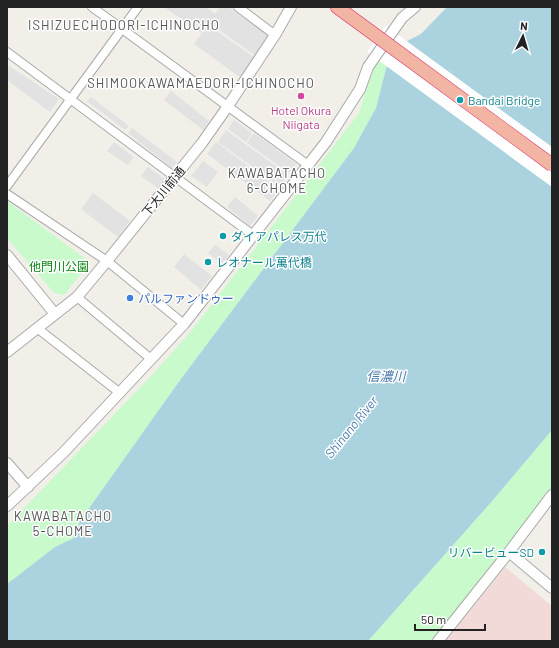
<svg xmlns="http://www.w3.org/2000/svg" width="559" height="648" viewBox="0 0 559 648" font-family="Barlow,'Noto Sans JP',sans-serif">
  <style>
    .commercial { fill: #f2dad9 }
    .park { fill: #c8facc }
    .parking { fill: #e2e2e2 }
    .water { fill: #aad3df }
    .pier { fill: #fff }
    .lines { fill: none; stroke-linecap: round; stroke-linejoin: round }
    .minor-casing { stroke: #a9a9a9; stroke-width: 10 }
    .tertiary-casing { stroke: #a9a9a9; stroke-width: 12 }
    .trunk-casing { stroke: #dc2a67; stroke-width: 14 }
    .minor { stroke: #fff; stroke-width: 8 }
    .tertiary { stroke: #fff; stroke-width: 10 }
    .trunk { stroke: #f2b4a3; stroke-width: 13 }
    .trunk-bridge-casing { stroke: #dc2a67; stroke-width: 14; stroke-linecap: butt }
    .trunk-bridge { stroke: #f2b4a3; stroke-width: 13 }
    .hotel-dot { fill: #d1479c; stroke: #fff; stroke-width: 1.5 }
    .culture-dot { fill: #0f9aa8; stroke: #fff; stroke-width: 1.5 }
    .shop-dot { fill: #3f7fe0; stroke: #fff; stroke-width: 1.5 }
    .labels { text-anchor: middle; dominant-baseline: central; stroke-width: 3; stroke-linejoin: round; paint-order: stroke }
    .culture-label { font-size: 12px; fill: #0d838f; stroke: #fff; text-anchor: start }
    .hotel-label { font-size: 12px; fill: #b23c85; stroke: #fff }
    .street-label { font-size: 12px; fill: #222; stroke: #fff }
    .park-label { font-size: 12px; fill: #0c8416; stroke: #fff }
    .shop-label { font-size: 12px; fill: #366cbe; stroke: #fff; text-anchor: start }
    .neighbourhood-label { font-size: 13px; letter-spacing: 1px; fill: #555; stroke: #fff }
    .water-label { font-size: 13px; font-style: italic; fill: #4a7aab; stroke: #fff }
  </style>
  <rect width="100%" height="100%" fill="#f2efe9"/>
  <path class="commercial" d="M 505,567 L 552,606 L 552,641 L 446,641 Z"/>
  <path class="park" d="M 377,61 L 387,65 L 376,108 L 354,148 L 178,383 L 80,521 L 74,538 L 55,547 L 7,584 L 7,526 L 153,374 L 192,330 L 359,113 L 365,93 Z
    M 7,201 L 87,260 L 88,265 L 64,295 L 54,293 L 7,238 Z
    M 552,430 L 552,488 L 479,580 L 460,609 L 435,641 L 368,641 L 493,500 Z"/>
  <path class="parking" d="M 164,7 L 206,7 L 215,14 L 220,7 L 229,7 L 270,37 L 256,56 L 209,23 L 201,33 Z
    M 208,25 L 255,58 L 241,78 L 194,44 Z
    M 9,66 L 59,99 L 50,112 L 7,80 L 7,70 Z
    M 171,91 L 209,121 L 203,130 L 164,100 Z
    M 91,97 L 129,126 L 125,130 L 87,101 Z
    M 234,120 L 252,133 L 246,142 L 228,129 Z
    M 132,128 L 177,162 L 172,168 L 128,133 Z
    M 226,130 L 288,175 L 280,187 L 218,142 Z
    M 254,133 L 296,164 L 289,173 L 247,143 Z
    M 114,142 L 134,157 L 128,165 L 107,151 Z
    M 216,142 L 279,189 L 270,201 L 207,154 Z
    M 203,161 L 218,172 L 207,187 L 191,176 Z
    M 148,167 L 166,180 L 159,189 L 141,176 Z
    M 93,193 L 130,221 L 118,237 L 81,209 Z
    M 235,197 L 258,216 L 250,226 L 227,207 Z
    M 215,245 L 229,255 L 222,264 L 208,253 Z
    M 184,254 L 212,276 L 201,290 L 174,267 Z"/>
  <path class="water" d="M 447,7 L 552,7 L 552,430 L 493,500 L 368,641 L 7,641 L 7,584 L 55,547 L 74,538 L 80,521 L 178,383 L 354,148 L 376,108 L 387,65 L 407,41 L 421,34 Z"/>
  <path class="pier" d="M 386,26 L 552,147 L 552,187 L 367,52 Z"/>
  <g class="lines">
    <g class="minor-casing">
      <path id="minor" d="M 92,7 L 308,165
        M 238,7 L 275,35
        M 7,52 L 253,235
        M 7,186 L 138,7
        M 7,194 L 107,261 L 184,324
        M 77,297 L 151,359
        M 37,328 L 120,393"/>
    </g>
    <g class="tertiary-casing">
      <path id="tertiary" d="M 7,255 L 55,314
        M 7,352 L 77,297 L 107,261 L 202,143 L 228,106 L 275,35 L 291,7
        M 7,463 L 28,487
        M 7,506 L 64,452 L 184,324 L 326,142 L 360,89 L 368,67 L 402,18 L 415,7
        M 509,552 L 552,588
        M 438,641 L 509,552 L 552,495"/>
    </g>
    <g class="trunk-casing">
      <path id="trunk" d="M 337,7 L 378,37"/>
    </g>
    <use href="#minor" class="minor"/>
    <use href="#tertiary" class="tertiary"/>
    <use href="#trunk" class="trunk"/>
    <g class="trunk-bridge-casing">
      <path id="trunk-bridge" d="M 378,37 L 552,165"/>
    </g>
    <use href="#trunk-bridge" class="trunk-bridge"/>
  </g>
  <circle class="hotel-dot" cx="301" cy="96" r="4"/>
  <g class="culture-dot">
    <circle cx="460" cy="100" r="4"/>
    <circle cx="223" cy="236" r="4"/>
    <circle cx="208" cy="262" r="4"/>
    <circle cx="542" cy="552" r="4"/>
  </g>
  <circle class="shop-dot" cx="130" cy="298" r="4"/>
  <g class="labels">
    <g class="culture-label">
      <text x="468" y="100">Bandai Bridge</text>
      <text x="231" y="236">ダイアパレス万代</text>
      <text x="216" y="262">レオナール萬代橋</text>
      <text x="534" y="552" text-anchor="end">リバービューSD</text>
    </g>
    <g class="hotel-label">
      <text x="301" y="110">Hotel Okura<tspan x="301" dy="14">Niigata</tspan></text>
    </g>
    <g class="street-label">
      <text transform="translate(163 191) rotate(-51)">下大川前通</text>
    </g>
    <g class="park-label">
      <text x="59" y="266">他門川公園</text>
    </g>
    <g class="shop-label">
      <text x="138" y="298">パルファンドゥー</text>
    </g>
    <g class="neighbourhood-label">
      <text x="124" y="25">ISHIZUECHODORI-ICHINOCHO</text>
      <text x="201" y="83">SHIMOOKAWAMAEDORI-ICHINOCHO</text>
      <text x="277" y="173">KAWABATACHO<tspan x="277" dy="15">6-CHOME</tspan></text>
      <text x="63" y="516">KAWABATACHO<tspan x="63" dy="15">5-CHOME</tspan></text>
    </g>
    <g class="water-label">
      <text x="386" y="376">信濃川</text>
      <text transform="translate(351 427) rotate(-51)">Shinano River</text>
    </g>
  </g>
  <rect width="559" height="648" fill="none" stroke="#222222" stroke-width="16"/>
  <g transform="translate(523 36) rotate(5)" stroke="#ffffff" stroke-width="3" paint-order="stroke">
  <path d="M0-3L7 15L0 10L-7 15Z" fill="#222222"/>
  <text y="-6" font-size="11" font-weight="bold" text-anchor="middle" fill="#222222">N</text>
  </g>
  <path d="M415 624v6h70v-6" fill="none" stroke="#222222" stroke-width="2"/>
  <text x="421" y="624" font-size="12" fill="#222222" stroke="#ffffff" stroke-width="3" paint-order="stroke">50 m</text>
</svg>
